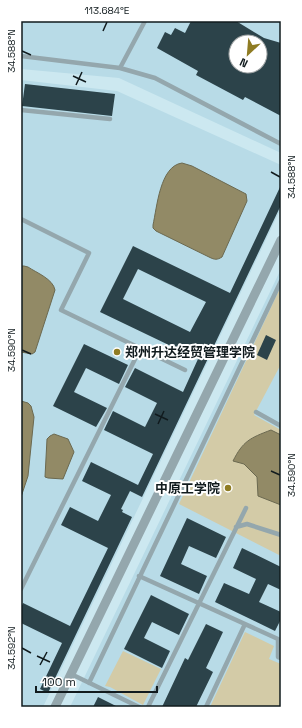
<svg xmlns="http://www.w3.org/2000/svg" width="302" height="728" viewBox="0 0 302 728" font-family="'Space Grotesk','Noto Sans SC',sans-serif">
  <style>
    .built { fill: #b8dbe7; fill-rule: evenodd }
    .green { fill: #d3cba7 }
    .water { fill: #928a66; stroke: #6b6950 }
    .building { fill: #2c434a; fill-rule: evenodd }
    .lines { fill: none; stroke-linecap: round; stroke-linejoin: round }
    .lane { stroke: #94a7ad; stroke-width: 4.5 }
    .street { stroke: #94a7ad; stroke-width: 9 }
    .ticks { fill: none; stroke: #111b1e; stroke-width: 1.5 }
    .poi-dot { fill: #8f7c23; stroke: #fff; stroke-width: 1.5 }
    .labels { text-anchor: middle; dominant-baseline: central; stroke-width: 4; stroke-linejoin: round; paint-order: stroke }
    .poi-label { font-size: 13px; font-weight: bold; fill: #111b1e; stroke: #fff; text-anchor: start }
    .neatline { fill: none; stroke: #111b1e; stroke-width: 1.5 }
    .ticks-label { font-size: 10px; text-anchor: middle; fill: #111b1e }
  </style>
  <rect width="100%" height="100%" fill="#cce8f0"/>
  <path class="built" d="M 21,21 L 281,21 L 281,153 L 119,78 L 21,69 ZM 236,42 L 260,42 L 260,66 L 236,66 Z
    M 21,80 L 117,91 L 281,165 L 281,208 L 144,496 L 43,707 L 21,707 Z
    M 281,269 L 281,707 L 70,707 Z"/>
  <path class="green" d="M 281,286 L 281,364 L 254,415 L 281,430 L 281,556 L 179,504 Z
    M 245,632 L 274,646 L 269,659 L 281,664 L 281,707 L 210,707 Z
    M 123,651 L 161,669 L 143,705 L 110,687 L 105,686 Z"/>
  <path class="water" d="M 182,163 L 192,166 L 246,194 L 247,201 L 222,257 C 217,260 215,260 209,257 L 156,231 L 153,228 L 153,225 C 157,207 160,166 182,163 Z
    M 21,266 L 24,266 L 28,267 C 37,273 53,279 55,290 L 35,352 L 32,354 L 21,352 Z
    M 21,401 L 28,403 L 31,406 L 34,417 L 28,476 L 21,497 Z
    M 271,430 L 281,435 L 281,505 L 258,496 L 257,477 L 244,464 L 233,461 C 243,441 250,438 271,430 Z
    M 54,434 L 68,439 L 74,452 L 63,479 L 48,478 L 45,477 L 47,439 L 50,436 Z"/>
  <path class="building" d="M 191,21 L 236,21 L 264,38 L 281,43 L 281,116 L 245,97 L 243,100 L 196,75 L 198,71 L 157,48 L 165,32 L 171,35 L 175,28 L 185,33 ZM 236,42 L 260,42 L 260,66 L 236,66 Z
    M 25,84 L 115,94 L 112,116 L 22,106 Z
    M 281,185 L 281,205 L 142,497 L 130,491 L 121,509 L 123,510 L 122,512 L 132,517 L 48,693 L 40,689 L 62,643 L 21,623 L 21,608 L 23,603 L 70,626 L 108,548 L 61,525 L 70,507 L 98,521 L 111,495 L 82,481 L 91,462 L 138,485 L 153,454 L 104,430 L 113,411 L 145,427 L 157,403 L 125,387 L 135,368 L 183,392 L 198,359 L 100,312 L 133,246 L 230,293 ZM 138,269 L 206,302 L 190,332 L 123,299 Z
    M 266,335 L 276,340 L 267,360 L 257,355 Z
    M 84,344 L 128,365 L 119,384 L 86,368 L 74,392 L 107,408 L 96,427 L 53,406 Z
    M 187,518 L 226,537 L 216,558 L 189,546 L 181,564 L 207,576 L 199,594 L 160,576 Z
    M 242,548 L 281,567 L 281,590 L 268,584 L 259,602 L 281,612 L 281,619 L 275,631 L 215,602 L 224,583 L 249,594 L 256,579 L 233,568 Z
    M 151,595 L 189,614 L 179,635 L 152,622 L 144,638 L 170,651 L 162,668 L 124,649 Z
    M 206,624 L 223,632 L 206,668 L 213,672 L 196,707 L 162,707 L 185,658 L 188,660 Z
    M 98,697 L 118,707 L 93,707 Z"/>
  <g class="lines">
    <path class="lane" d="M 21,56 L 120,68 L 155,78 L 281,144
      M 120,68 L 145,21
      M 21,110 L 110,119
      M 21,219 L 89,253 L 61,310 L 185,370
      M 256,412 L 281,426
      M 236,527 L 247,524 L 281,535
      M 139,576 L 278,639 L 278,657 L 281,658
      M 21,589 L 140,349
      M 71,674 L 139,707
      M 89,683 L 281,281
      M 148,707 L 246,508
      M 206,707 L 245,624"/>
    <path class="street" d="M 55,707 L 281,240"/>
  </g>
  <path class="ticks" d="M 103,31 L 107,22M 22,51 L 31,55M 73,76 L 86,82M 76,85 L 82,72M 271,172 L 280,177M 22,350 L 31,354M 155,414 L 168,420M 158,424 L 164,411M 271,471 L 280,475M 22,648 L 31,653M 37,656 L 50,662M 40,665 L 47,652"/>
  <g class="poi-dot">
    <circle cx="117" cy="352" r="4"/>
    <circle cx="228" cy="488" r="4"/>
  </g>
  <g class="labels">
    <g class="poi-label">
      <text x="125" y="352">郑州升达经贸管理学院</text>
      <text x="220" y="488" text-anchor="end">中原工学院</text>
    </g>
  </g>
  <rect width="302" height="728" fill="none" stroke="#ffffff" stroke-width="44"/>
  <g transform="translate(248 54) rotate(206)"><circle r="19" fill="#ffffff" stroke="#a0a4a5"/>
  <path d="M0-3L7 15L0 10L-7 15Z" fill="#8f7c23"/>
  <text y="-6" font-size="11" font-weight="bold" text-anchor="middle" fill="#111b1e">N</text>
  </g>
  <path d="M36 686v6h121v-6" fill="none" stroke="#111b1e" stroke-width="2"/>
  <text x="42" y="686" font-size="12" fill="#111b1e" stroke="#ffffff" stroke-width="3" paint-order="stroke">100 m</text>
  <rect x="22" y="22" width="258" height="684" class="neatline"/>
  <g class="ticks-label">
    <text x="107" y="14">113.684°E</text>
    <text transform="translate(11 51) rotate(-90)" y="4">34.588°N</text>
    <text transform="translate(291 177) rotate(-90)" y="4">34.588°N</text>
    <text transform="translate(11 350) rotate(-90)" y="4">34.590°N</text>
    <text transform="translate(291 475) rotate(-90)" y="4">34.590°N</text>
    <text transform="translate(11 648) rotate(-90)" y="4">34.592°N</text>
  </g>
</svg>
